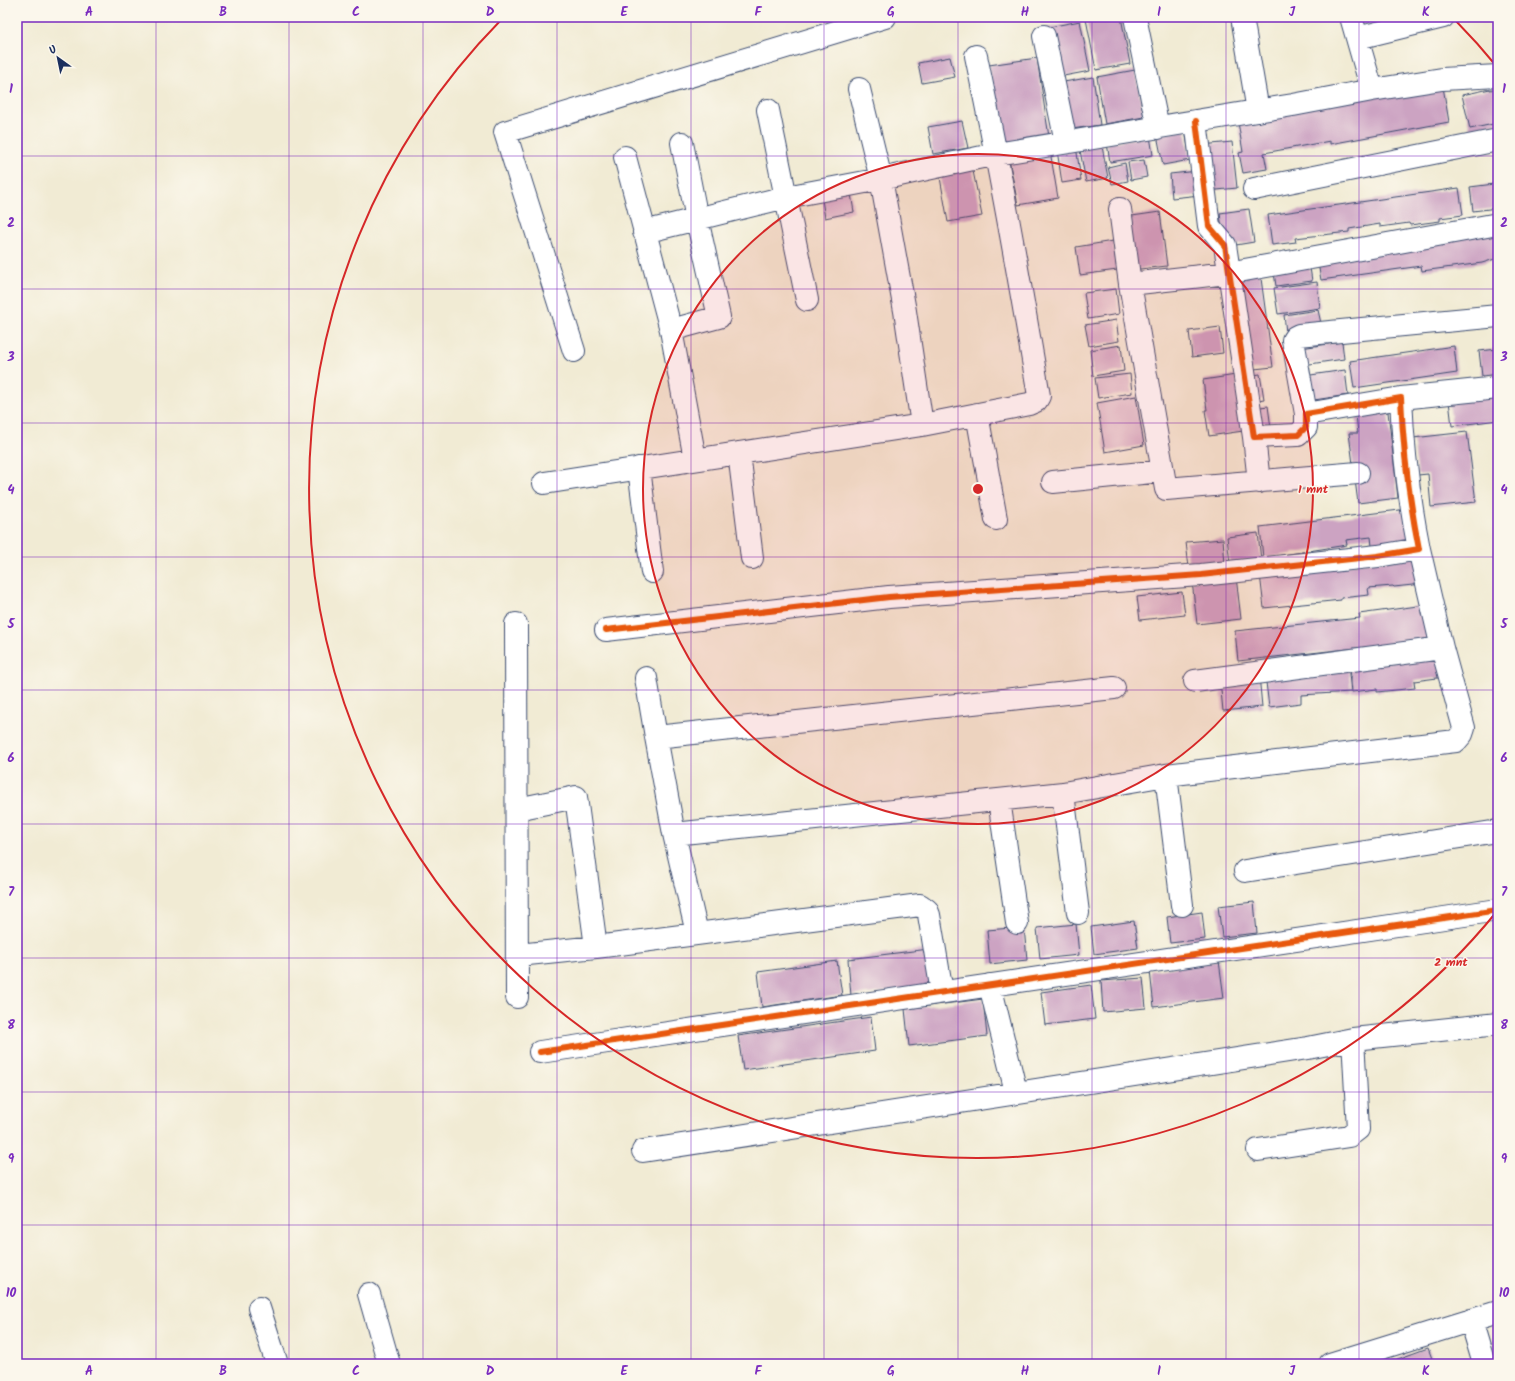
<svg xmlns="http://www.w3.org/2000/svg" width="1515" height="1381" viewBox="0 0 1515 1381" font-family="Kalam,sans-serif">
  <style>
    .building { fill: #cca3c2 }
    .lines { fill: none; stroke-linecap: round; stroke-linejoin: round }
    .minor-casing { stroke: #3b4b70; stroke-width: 24 }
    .minor { stroke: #fff; stroke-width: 22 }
    .cycleway-casing { stroke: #fbf7ec; stroke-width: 8 }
    .cycleway { stroke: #e8590c; stroke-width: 6 }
    .grid { fill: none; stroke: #7b2cbf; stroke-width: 1; stroke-opacity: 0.55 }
    .ring { fill: none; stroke: #d62828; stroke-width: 2 }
    .centre { fill: #d62828; stroke: #fbf7ec; stroke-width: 2 }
    .ring-label { font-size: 12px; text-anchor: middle; font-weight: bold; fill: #d62828; stroke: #fbf7ec; stroke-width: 3; stroke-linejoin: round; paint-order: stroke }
    .neatline { fill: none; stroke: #7b2cbf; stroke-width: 1.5 }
    .grid-label { font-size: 13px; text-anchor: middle; font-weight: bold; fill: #7b2cbf }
  </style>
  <rect width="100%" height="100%" fill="#fbf7ec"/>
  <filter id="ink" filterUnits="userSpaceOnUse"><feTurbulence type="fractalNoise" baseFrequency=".025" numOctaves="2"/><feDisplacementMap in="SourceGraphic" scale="8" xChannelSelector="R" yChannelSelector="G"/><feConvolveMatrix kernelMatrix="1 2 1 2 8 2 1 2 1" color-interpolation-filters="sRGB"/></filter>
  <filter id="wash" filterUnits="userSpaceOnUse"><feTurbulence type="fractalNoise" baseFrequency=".012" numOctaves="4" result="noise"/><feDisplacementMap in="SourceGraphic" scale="16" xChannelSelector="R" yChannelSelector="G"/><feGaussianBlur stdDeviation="0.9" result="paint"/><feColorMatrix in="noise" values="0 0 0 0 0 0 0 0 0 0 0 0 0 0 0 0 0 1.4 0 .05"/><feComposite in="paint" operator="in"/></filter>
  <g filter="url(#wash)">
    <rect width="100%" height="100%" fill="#f1ebd4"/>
    <g id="blocks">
      <path class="building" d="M 1097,17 L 1121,17 L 1130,64 L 1096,70 L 1086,19 Z
        M 1080,21 L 1090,71 L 1053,78 L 1044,28 Z
        M 950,57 L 955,77 L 922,83 L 918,63 Z
        M 1037,58 L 1049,137 L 1001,145 L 989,65 Z
        M 1135,70 L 1144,117 L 1105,124 L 1097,77 Z
        M 1093,77 L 1100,125 L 1065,130 L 1058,83 Z
        M 1442,81 L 1449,122 L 1330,144 L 1330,141 L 1264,153 L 1267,169 L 1243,173 L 1239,153 L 1243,152 L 1238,122 Z
        M 1490,89 L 1490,90 L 1498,89 L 1498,123 L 1470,129 L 1462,95 Z
        M 962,121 L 968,148 L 933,154 L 928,127 Z
        M 1185,130 L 1190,160 L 1163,165 L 1157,135 Z
        M 1150,136 L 1153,155 L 1110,162 L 1107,143 Z
        M 1101,141 L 1108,178 L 1086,182 L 1079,145 Z
        M 1232,142 L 1237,188 L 1207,191 L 1202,145 Z
        M 1076,146 L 1081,180 L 1062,183 L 1057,150 Z
        M 1050,151 L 1058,198 L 1018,205 L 1009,159 Z
        M 1144,160 L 1147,177 L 1131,180 L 1128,162 Z
        M 1125,163 L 1128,181 L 1112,184 L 1108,167 Z
        M 972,166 L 982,216 L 948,222 L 939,172 Z
        M 1198,171 L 1200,195 L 1172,198 L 1170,174 Z
        M 1494,184 L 1497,208 L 1473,211 L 1470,187 Z
        M 850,188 L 854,212 L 825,218 L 821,193 Z
        M 1459,188 L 1463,215 L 1440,218 L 1440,221 L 1410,225 L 1409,223 L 1380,227 L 1380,224 L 1349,229 L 1349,232 L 1295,238 L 1296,242 L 1272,245 L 1268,215 Z
        M 1249,209 L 1254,242 L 1224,247 L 1220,213 Z
        M 1160,212 L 1167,266 L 1131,270 L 1125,217 Z
        M 1498,225 L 1498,258 L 1482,263 L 1422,271 L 1421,266 L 1321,280 L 1317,257 Z
        M 1113,241 L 1117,270 L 1080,275 L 1076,247 Z
        M 1309,261 L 1312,281 L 1276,286 L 1273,266 Z
        M 1260,271 L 1273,367 L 1245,370 L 1229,276 Z
        M 1317,282 L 1320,308 L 1278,314 L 1274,288 Z
        M 1116,289 L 1119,314 L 1088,319 L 1084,293 Z
        M 1318,310 L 1322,328 L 1286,332 L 1284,315 Z
        M 1116,320 L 1119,341 L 1089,346 L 1085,325 Z
        M 1220,327 L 1223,353 L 1192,357 L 1189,331 Z
        M 1342,342 L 1344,359 L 1303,365 L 1301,348 Z
        M 1121,345 L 1124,371 L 1093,376 L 1090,350 Z
        M 1454,346 L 1457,373 L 1354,388 L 1350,361 Z
        M 1498,349 L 1498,374 L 1482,376 L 1479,351 Z
        M 1345,370 L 1348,395 L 1307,401 L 1304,376 Z
        M 1130,374 L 1132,393 L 1098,398 L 1095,378 Z
        M 1260,374 L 1264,399 L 1245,402 L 1241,377 Z
        M 1236,375 L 1243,431 L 1209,436 L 1205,410 L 1207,410 L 1203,380 Z
        M 1498,395 L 1498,420 L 1452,426 L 1449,401 Z
        M 1136,396 L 1144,445 L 1105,452 L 1097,403 Z
        M 1268,406 L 1271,428 L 1249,431 L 1246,409 Z
        M 1388,412 L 1398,498 L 1358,503 L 1349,433 L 1358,433 L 1356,415 Z
        M 1467,432 L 1476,502 L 1431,507 L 1428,474 L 1418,475 L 1413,438 Z
        M 1408,509 L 1412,542 L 1372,546 L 1371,537 L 1346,540 L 1347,545 L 1263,558 L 1260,527 Z
        M 1258,533 L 1261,560 L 1230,564 L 1227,537 Z
        M 1223,539 L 1225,564 L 1189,568 L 1186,542 Z
        M 1419,557 L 1422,584 L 1394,587 L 1393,586 L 1368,588 L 1369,595 L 1341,598 L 1341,600 L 1264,608 L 1260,574 Z
        M 1236,577 L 1241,619 L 1197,624 L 1192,581 Z
        M 1182,592 L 1185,615 L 1140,620 L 1137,597 Z
        M 1425,605 L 1429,640 L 1238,661 L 1235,631 L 1360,618 L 1359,614 Z
        M 1442,656 L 1445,677 L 1414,681 L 1415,688 L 1377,692 L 1377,689 L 1352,692 L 1350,666 Z
        M 1348,665 L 1351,692 L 1301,695 L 1301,703 L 1269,707 L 1265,674 Z
        M 1259,675 L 1262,707 L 1223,711 L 1220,680 Z
        M 1254,902 L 1257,933 L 1222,937 L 1218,906 Z
        M 1202,912 L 1205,939 L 1170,943 L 1167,917 Z
        M 1134,921 L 1138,948 L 1094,954 L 1091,927 Z
        M 1076,924 L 1079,955 L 1040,959 L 1037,928 Z
        M 1024,927 L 1027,960 L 990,964 L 987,930 Z
        M 929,949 L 933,986 L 851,996 L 848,959 Z
        M 837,961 L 842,995 L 762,1007 L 758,972 Z
        M 1219,961 L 1224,998 L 1154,1007 L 1150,971 Z
        M 1143,978 L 1146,1008 L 1103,1012 L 1101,981 Z
        M 1091,985 L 1095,1019 L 1045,1025 L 1041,992 Z
        M 983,999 L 987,1036 L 909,1046 L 905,1009 Z
        M 871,1017 L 875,1051 L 743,1070 L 738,1036 Z
        M 1428,1348 L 1434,1364 L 1384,1364 Z"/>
    </g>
  </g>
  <g filter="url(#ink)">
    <use href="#blocks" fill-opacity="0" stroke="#3b4b70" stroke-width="1"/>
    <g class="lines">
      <g class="minor-casing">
        <path id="minor" d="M 1135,17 L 1158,128
          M 1242,17 L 1258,111
          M 1351,17 L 1372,90
          M 1044,36 L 1066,142
          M 1357,38 L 1443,17
          M 859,89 L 881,179 L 905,311 L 922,425
          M 768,110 L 807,300
          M 625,157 L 671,330 L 695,459
          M 1254,189 L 1498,140
          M 1120,209 L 1130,284 L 1166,489 L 1358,473
          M 644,232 L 786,197 L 881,179 L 996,154 L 1293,105 L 1372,90 L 1442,79 L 1498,76
          M 1130,284 L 1228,273 L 1498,224
          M 671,330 L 719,317 L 697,219 L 682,143
          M 574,351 L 505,132 L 885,17
          M 1401,398 L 1498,388
          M 977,414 L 996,519
          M 1306,414 L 1293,340 L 1295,337 L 1299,335 L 1498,316
          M 1254,437 L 1259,482
          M 739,453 L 752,558
          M 639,468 L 652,572
          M 1053,482 L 1162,471
          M 544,483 L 922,425 L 1029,404 L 1036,401 L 1039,396 C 1020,282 1000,169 976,56
          M 516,624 L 517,997
          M 606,630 L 889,597 L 1201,575 L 1378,556 L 1419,549 C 1409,499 1403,448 1401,398 L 1306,414 L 1306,427 L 1298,435 L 1254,437 L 1225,245 L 1209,226 L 1196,121
          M 646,678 L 656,737
          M 1195,681 L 1442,648 L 1419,549
          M 1166,775 L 1182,905
          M 1063,793 L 1078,913
          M 999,800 L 1017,923
          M 517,809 L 576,797 L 596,947
          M 674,834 L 1063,793 L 1166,775 L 1456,741 L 1462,734 L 1464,728 L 1442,648
          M 1245,871 L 1498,831
          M 697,933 L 674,834 L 656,737 L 1114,688
          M 518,955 L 596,947 L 920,905 L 927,910 L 929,915 L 942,992
          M 990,985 L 1016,1092
          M 540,1052 L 1498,910
          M 1258,1150 L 1349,1136 L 1358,1129 L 1353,1039
          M 643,1151 L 1308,1048 L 1353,1039 L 1498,1024
          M 369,1294 L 389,1364
          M 259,1308 L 277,1364
          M 1471,1320 L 1484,1364
          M 1330,1364 L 1498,1312"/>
      </g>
      <use href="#minor" class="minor"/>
      <g class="cycleway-casing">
        <path id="cycleway" d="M 606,630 L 889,597 L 1201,575 L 1378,556 L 1419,549 C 1409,499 1403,448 1401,398 L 1306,414 L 1306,427 L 1298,435 L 1254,437 L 1225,245 L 1209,226 L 1196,121
          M 540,1052 L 1498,910"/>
      </g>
      <use href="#cycleway" class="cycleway"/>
    </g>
  </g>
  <path class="grid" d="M 156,17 L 156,1364M 289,17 L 289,1364M 423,17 L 423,1364M 557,17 L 557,1364M 691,17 L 691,1364M 824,17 L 824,1364M 958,17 L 958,1364M 1092,17 L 1092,1364M 1226,17 L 1226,1364M 1359,17 L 1359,1364M 17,156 L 1498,156M 17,289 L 1498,289M 17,423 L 1498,423M 17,557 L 1498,557M 17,690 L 1498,690M 17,824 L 1498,824M 17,958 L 1498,958M 17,1092 L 1498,1092M 17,1225 L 1498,1225"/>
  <circle cx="978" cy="489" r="335" fill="#d62828" fill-opacity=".12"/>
  <g class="ring">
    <circle cx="978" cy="489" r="335"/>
    <path d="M1498 910A669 669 0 1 1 501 20M1455 20A669 669 0 0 1 1498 68"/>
  </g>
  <circle cx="978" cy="489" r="6" class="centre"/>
  <g class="ring-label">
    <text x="1313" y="493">1 mnt</text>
    <text x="1451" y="966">2 mnt</text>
  </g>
  <rect width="1515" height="1381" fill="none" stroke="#fbf7ec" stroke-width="44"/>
  <g transform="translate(58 58) rotate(327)" stroke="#fbf7ec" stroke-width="3" paint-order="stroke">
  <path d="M0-3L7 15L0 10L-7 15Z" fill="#1b2f5e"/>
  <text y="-6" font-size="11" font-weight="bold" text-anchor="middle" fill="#1b2f5e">U</text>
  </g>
  <rect x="22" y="22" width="1471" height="1337" class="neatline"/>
  <g class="grid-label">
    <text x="89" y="16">A</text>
    <text x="223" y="16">B</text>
    <text x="356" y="16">C</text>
    <text x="490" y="16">D</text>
    <text x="624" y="16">E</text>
    <text x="758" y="16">F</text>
    <text x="891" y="16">G</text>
    <text x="1025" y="16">H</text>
    <text x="1159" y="16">I</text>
    <text x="1292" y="16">J</text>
    <text x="1426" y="16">K</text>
    <text x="11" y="93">1</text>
    <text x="1504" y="93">1</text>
    <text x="11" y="227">2</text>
    <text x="1504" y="227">2</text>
    <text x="11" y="361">3</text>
    <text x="1504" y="361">3</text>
    <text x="11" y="494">4</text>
    <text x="1504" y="494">4</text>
    <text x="11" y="628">5</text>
    <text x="1504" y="628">5</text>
    <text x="11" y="762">6</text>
    <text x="1504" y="762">6</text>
    <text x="11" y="896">7</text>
    <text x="1504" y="896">7</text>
    <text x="11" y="1029">8</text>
    <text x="1504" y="1029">8</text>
    <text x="11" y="1163">9</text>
    <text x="1504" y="1163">9</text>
    <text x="11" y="1297">10</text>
    <text x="1504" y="1297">10</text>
    <text x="89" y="1375">A</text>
    <text x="223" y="1375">B</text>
    <text x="356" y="1375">C</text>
    <text x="490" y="1375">D</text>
    <text x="624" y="1375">E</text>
    <text x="758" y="1375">F</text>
    <text x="891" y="1375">G</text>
    <text x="1025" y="1375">H</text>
    <text x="1159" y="1375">I</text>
    <text x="1292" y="1375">J</text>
    <text x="1426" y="1375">K</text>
  </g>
</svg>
